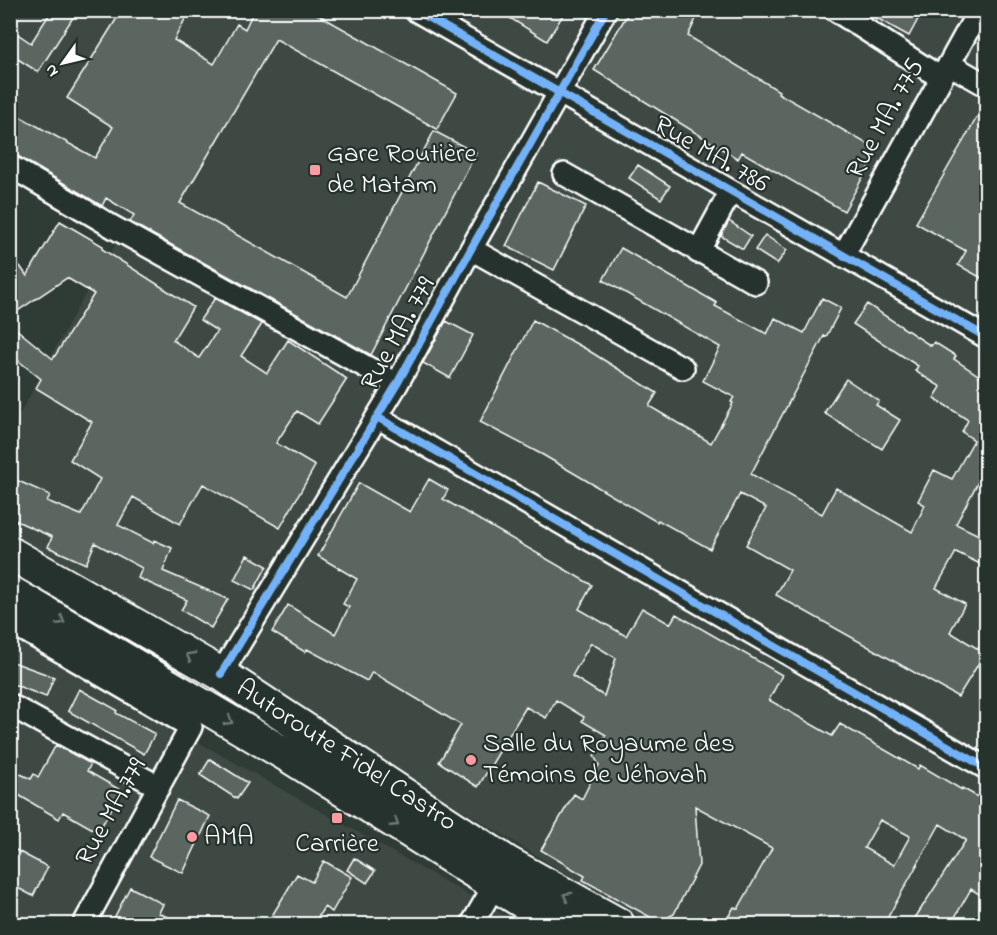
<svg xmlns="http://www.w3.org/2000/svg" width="997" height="935" viewBox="0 0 997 935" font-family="'Indie Flower',sans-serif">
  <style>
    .built { fill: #3c4842 }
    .building { fill: #5b6661; stroke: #fff; stroke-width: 1.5; fill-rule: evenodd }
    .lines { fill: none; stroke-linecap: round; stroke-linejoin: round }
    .minor-casing { stroke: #fff; stroke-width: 26 }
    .highway-casing { stroke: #fff; stroke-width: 36 }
    .minor { stroke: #26332d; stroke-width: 21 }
    .highway { stroke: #26332d; stroke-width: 32 }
    .cycleway-casing { stroke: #26332d; stroke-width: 11 }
    .cycleway { stroke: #73b2f8; stroke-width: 8 }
    .oneway { stroke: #727a76 }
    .poi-dot { fill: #ff9aa2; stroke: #26332d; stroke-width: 2 }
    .labels { text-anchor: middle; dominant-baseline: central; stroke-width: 4.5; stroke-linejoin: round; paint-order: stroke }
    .street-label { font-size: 27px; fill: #fff; stroke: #26332d }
    .poi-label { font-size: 27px; fill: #fff; stroke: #26332d; text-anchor: start }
  </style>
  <rect width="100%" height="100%" fill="#2f3b35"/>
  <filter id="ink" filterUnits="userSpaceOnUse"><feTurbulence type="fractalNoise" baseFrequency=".0167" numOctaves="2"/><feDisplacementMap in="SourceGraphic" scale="12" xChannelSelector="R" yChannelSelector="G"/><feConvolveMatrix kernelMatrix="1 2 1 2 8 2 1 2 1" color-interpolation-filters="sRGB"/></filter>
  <g filter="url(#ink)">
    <path class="built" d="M 10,11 L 986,11 L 986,924 L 653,924 L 581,883 L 11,533 L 11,430 L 80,303 L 119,239 L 11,169 Z
      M 11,636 L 520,924 L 11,924 Z"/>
    <path class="building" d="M 52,10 L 65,10 L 74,16 L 38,72 L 10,54 L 10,29 L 31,43 Z
      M 122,10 L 190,10 L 174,40 L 214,64 L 237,24 L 245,29 L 254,10 L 310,10 L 457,93 L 437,129 L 276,39 L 180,203 L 347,297 L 434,131 L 476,153 L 371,355 L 130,222 L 134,215 L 106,198 L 102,206 L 16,155 L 10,153 L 10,111 L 95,158 L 113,127 L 67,98 Z
      M 497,10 L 566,10 L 547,41 Z
      M 630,10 L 700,10 L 688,36 L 779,91 L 778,93 L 878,150 L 844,211 L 742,152 L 738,159 L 594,70 Z
      M 862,10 L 923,10 L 909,36 Z
      M 987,100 L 987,281 L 958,265 L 966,251 L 916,223 Z
      M 638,165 L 670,186 L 661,199 L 629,178 Z
      M 538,182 L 586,206 L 554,270 L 506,246 Z
      M 60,221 L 103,246 L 102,249 L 193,307 L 173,340 L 199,358 L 217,331 L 200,320 L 215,298 L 262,324 L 241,356 L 267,373 L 288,340 L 347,379 L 318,424 L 297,411 L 276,443 L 315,466 L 280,528 L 203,484 L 180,524 L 133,497 L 118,525 L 153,543 L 154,540 L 172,548 L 163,571 L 228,599 L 211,628 L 181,610 L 187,600 L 138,578 L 142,568 L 95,543 L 86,564 L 48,547 L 52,537 L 10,518 L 10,487 L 14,479 L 50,495 L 47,501 L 81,515 L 100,479 L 70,460 L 92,422 L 36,388 L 41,379 L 10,354 L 10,324 L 53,359 L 94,294 L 67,278 L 10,316 L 10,273 L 20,266 L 27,276 Z
      M 729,221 L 751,236 L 743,249 L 721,236 Z
      M 765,235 L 787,250 L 777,264 L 755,250 Z
      M 621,248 L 717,303 L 715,306 L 767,334 L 775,318 L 804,333 L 822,298 L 841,308 L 826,337 L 824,336 L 751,474 L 822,514 L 836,488 L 912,532 L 925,505 L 918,501 L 934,470 L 952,479 L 974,440 L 962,432 L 968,420 L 934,398 L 941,387 L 915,371 L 918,366 L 853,324 L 867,304 L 931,346 L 934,342 L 956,356 L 954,359 L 987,381 L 987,474 L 981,484 L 978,482 L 956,524 L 987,539 L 987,550 L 980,564 L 956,552 L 936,588 L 965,604 L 950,632 L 985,653 L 958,697 L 776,595 L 790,570 L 746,545 L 766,508 L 740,494 L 710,549 L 658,520 L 657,522 L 543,455 L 480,422 L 533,320 L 586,349 L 657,393 L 649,406 L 711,443 L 733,403 L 731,402 L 734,397 L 703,381 L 720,347 L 603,280 Z
      M 446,321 L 473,335 L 450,378 L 423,363 Z
      M 846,379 L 879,401 L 876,405 L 900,420 L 882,449 L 824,413 Z
      M 429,479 L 448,490 L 443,499 L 592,585 L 579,609 L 626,636 L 642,608 L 670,624 L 676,614 L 782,675 L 769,700 L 832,736 L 840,724 L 918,769 L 920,765 L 962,790 L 962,788 L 987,802 L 987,899 L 971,889 L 951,924 L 911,924 L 966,840 L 940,824 L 884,924 L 724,924 L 734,907 L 738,909 L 772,848 L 695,806 L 699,865 L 674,914 L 659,922 L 583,880 L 585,876 L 541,850 L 574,794 L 582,799 L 599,765 L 594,756 L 606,735 L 582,721 L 584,717 L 556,700 L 546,718 L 526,707 L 478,787 L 439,762 L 461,725 L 372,672 L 367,681 L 307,649 L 305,652 L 272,632 L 288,605 L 335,634 L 349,607 L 343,604 L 357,579 L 318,556 L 359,483 L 410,512 ZM 591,643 L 616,658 L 604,696 L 572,676 ZM 880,820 L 910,836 L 894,865 L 864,848 Z
      M 247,555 L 267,566 L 254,590 L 234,580 Z
      M 10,661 L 54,677 L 46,697 L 10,683 Z
      M 79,689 L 117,710 L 116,713 L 155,734 L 144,754 L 68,711 Z
      M 56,745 L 91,764 L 87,771 L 122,791 L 98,832 L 63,812 L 59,819 L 10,790 L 10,769 L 31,779 L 34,774 L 38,777 Z
      M 210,759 L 248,783 L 237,799 L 200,775 Z
      M 177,800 L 210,816 L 183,873 L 149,857 Z
      M 10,847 L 48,867 L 33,896 L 10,884 Z
      M 354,858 L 375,871 L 367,883 L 347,870 Z
      M 324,861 L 352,877 L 332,912 L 324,907 L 314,924 L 267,924 L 297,874 L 312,882 Z
      M 130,887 L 163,904 L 159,913 L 182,924 L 111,924 Z"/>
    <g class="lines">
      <g class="minor-casing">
        <path id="minor" d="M 415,10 L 986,337
          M 835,10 L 941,78
          M 949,64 L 986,85
          M 10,166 L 113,227 L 397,384
          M 564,174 L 756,283
          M 471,249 L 683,368
          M 698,252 L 731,191
          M 843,256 L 979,10
          M 377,417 L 986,768
          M 10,622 L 191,727 L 84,924
          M 221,674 L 397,384 L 471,249 L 606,10
          M 10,705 L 159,787
          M 472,924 L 494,886"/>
      </g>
      <g class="highway-casing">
        <path id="highway" d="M 10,553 L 221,674 L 508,863 L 618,924
          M 10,592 L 290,757 L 558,924"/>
      </g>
      <use href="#minor" class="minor"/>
      <use href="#highway" class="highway"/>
      <g class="cycleway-casing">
        <path id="cycleway" d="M 415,10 L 986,337
          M 377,417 L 986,768
          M 221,674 L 397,384 L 471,249 L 606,10"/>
      </g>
      <use href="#cycleway" class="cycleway"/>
    </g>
    <defs><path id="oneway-chevron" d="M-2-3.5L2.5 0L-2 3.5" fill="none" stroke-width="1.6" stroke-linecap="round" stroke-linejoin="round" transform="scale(1.5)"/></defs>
    <g class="oneway">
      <use href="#oneway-chevron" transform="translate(61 621) rotate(31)"/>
      <use href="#oneway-chevron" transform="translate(190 656) rotate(-150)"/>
      <use href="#oneway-chevron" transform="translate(229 721) rotate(31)"/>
      <use href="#oneway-chevron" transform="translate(395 823) rotate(32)"/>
      <use href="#oneway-chevron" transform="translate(567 896) rotate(-151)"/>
    </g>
  </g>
  <g class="poi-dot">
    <rect x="309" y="164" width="12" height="12" rx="3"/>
    <circle cx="471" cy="760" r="6"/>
    <rect x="331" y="812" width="12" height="12" rx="3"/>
    <circle cx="192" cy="837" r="6"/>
  </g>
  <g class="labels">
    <g class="street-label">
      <text transform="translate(886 119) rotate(-61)">Rue MA. 775</text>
      <text transform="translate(711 155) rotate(30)">Rue MA. 786</text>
      <text transform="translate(399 334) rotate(-61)">Rue MA. 779</text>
      <text transform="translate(346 756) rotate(33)">Autoroute Fidel Castro</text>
      <text transform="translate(112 812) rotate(-61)">Rue MA.779</text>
    </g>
    <g class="poi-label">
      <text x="327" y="154">Gare Routière<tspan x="327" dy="31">de Matam</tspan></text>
      <text x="483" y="744">Salle du Royaume des<tspan x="483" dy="31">Témoins de Jéhovah</tspan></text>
      <text x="204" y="837">AMA</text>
      <text x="337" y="844" text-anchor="middle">Carrière</text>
    </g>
  </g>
  <rect width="997" height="935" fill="none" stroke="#26332d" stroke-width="36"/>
  <rect x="18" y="18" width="961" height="899" fill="none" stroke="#fff" stroke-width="2" filter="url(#ink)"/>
  <g transform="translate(63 63) rotate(236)" stroke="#26332d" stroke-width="4.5" paint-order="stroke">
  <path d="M0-4.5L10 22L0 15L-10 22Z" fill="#ffffff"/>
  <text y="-9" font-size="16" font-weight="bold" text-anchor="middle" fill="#ffffff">N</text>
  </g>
</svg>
